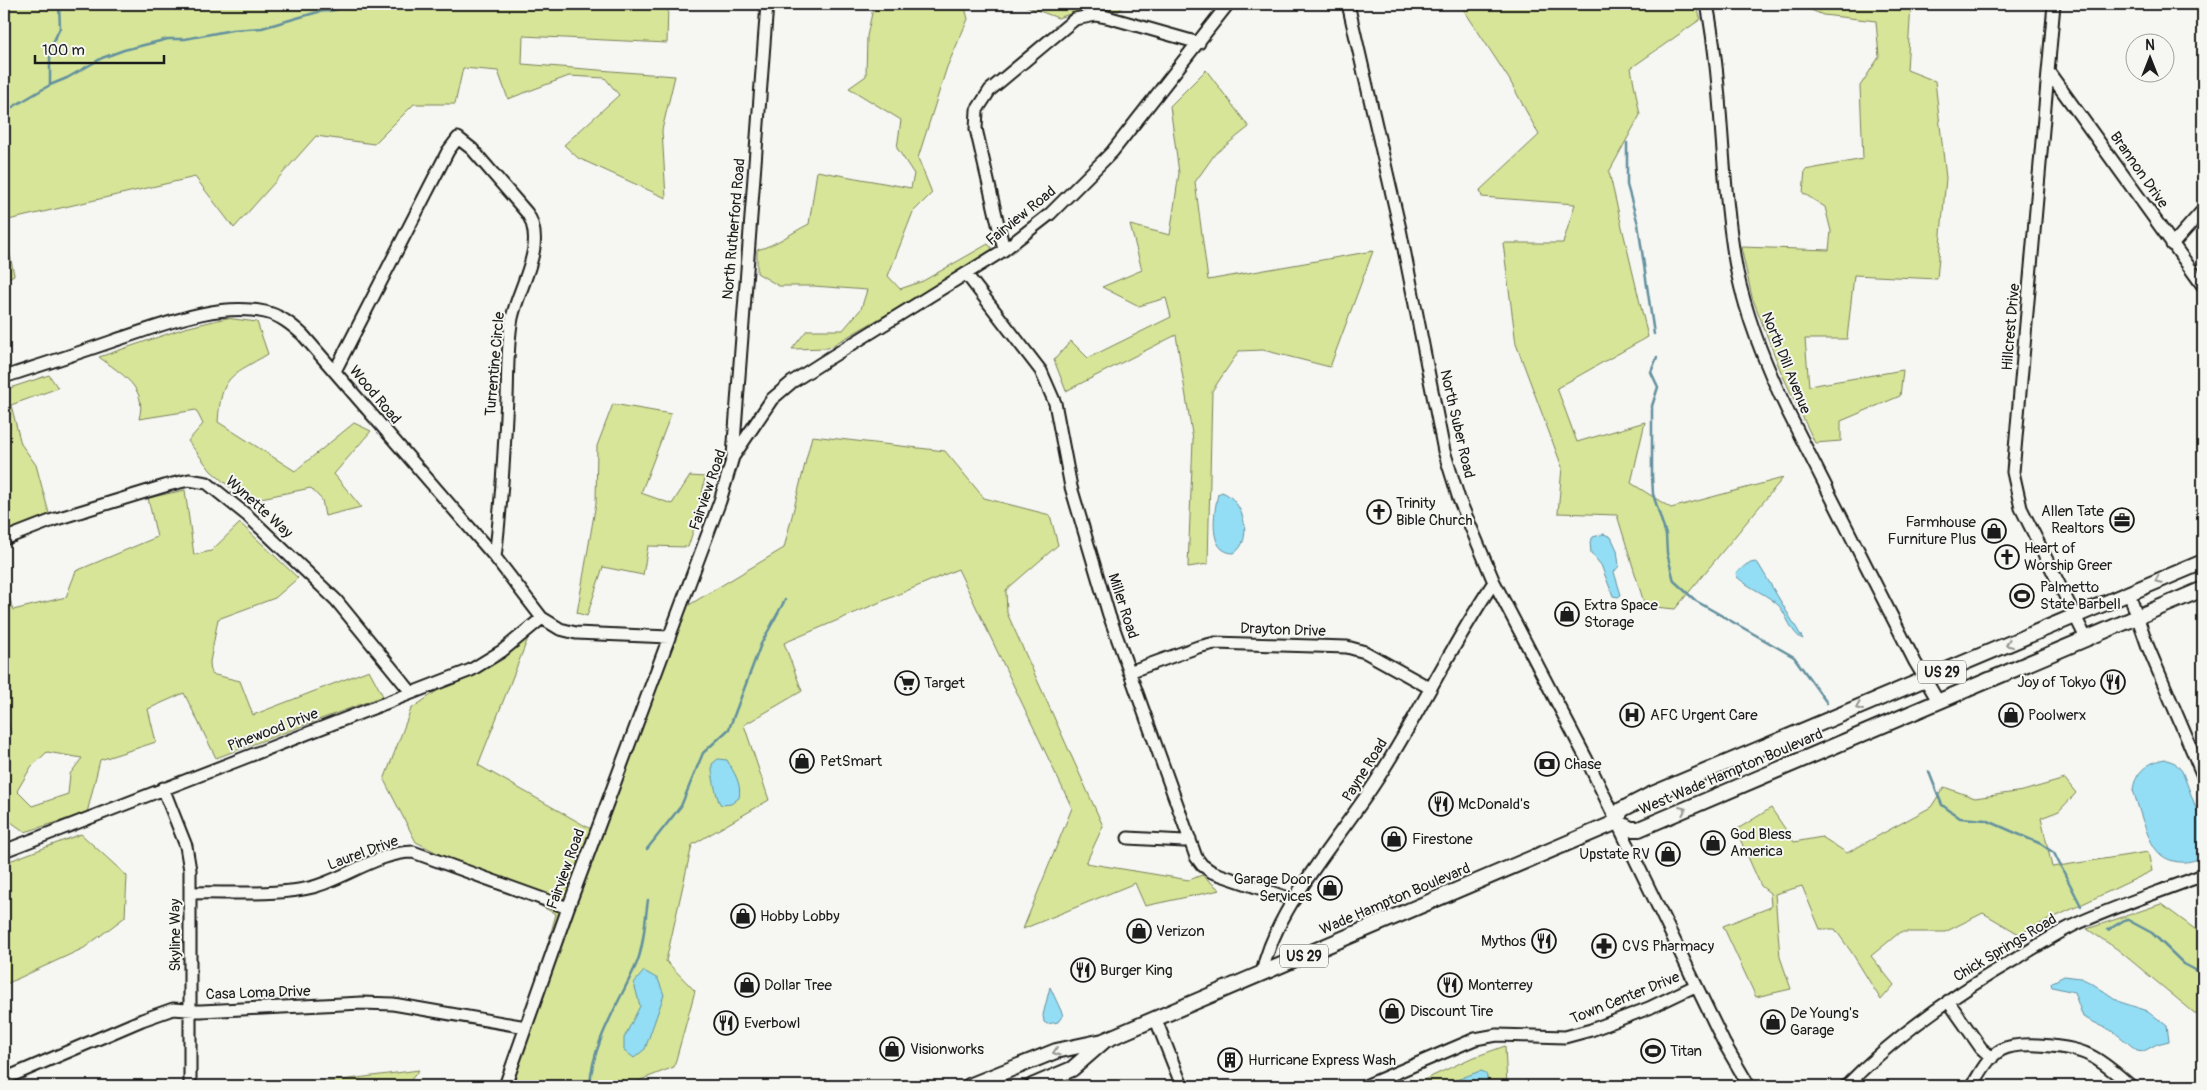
<svg xmlns="http://www.w3.org/2000/svg" width="2207" height="1090" viewBox="0 0 2207 1090" font-family="Pangolin,sans-serif">
  <style>
    .green { fill: #d6e598; stroke: #79805a; fill-rule: evenodd }
    .water { fill: #93def5; stroke: #63909e }
    .lines { fill: none; stroke-linecap: round; stroke-linejoin: round }
    .stream { stroke: #63909e; stroke-width: 2.5 }
    .minor-casing { stroke: #1c1c1c; stroke-width: 15 }
    .major-casing { stroke: #1c1c1c; stroke-width: 18 }
    .minor { stroke: #f6f6f2; stroke-width: 11 }
    .major { stroke: #f6f6f2; stroke-width: 14 }
    .oneway { stroke: #949492 }
    .labels { text-anchor: middle; dominant-baseline: central; stroke-width: 4; stroke-linejoin: round; paint-order: stroke }
    .shield { fill: #f6f6f2; stroke: #5d5d5c; stroke-width: 1 }
    .shield-label { font-size: 14px; font-weight: bold; fill: #1c1c1c }
    .street-label { font-size: 15px; fill: #1c1c1c; stroke: #f6f6f2 }
    .poi-label { font-size: 15px; fill: #1c1c1c; stroke: #f6f6f2; text-anchor: start }
  </style>
  <rect width="100%" height="100%" fill="#f6f6f2"/>
  <filter id="ink" filterUnits="userSpaceOnUse"><feTurbulence type="fractalNoise" baseFrequency=".02" numOctaves="2"/><feDisplacementMap in="SourceGraphic" scale="10" xChannelSelector="R" yChannelSelector="G"/><feConvolveMatrix kernelMatrix="1 2 1 2 8 2 1 2 1" color-interpolation-filters="sRGB"/></filter>
  <g filter="url(#ink)">
    <path class="green" d="M 4,4 L 668,4 L 667,43 L 523,36 L 522,64 L 675,76 L 662,130 L 666,198 L 578,158 L 564,145 L 619,95 L 605,78 L 569,76 L 508,99 L 498,71 L 463,68 L 455,104 L 414,104 L 374,144 L 316,136 L 234,228 L 195,177 L 4,221 Z
      M 874,4 L 964,4 L 968,19 L 947,67 L 918,158 L 932,193 L 913,212 L 888,276 L 900,289 L 923,281 L 988,244 L 995,252 L 828,348 L 792,349 L 807,330 L 843,330 L 861,309 L 867,290 L 814,286 L 779,286 L 757,273 L 757,250 C 776,245 791,233 809,224 L 817,171 L 911,188 L 914,174 L 897,148 L 901,120 L 849,88 L 866,76 L 867,36 Z
      M 1021,4 L 1124,4 L 1119,11 L 1085,9 L 1058,18 Z
      M 1460,4 L 1695,4 L 1701,19 L 1631,68 L 1640,115 L 1609,172 L 1648,337 L 1557,388 L 1577,442 L 1645,422 L 1631,483 L 1671,508 L 1783,478 L 1675,609 L 1645,606 L 1617,515 L 1558,513 L 1562,467 L 1516,344 L 1503,243 L 1563,243 L 1575,204 L 1482,197 L 1480,190 L 1539,135 L 1509,79 Z
      M 1797,4 L 1911,4 L 1907,70 L 1935,81 L 1946,178 L 1937,279 L 1854,275 L 1847,339 L 1805,339 L 1809,386 L 1903,370 L 1900,396 L 1841,421 L 1841,441 L 1815,443 L 1781,372 L 1752,297 L 1741,247 L 1829,250 L 1831,231 L 1825,207 L 1803,193 L 1805,170 L 1863,159 L 1860,86 L 1879,57 L 1876,21 L 1823,15 Z
      M 1206,70 L 1249,127 L 1215,154 L 1195,182 L 1208,280 L 1373,251 L 1330,367 L 1263,350 L 1239,351 L 1212,391 L 1208,564 L 1188,567 L 1193,440 L 1176,335 L 1066,391 L 1054,360 L 1071,341 L 1088,358 L 1171,317 L 1166,298 L 1139,306 L 1102,287 L 1142,270 L 1130,225 L 1170,235 L 1179,173 L 1170,106 Z
      M 4,225 L 14,275 L 4,280 Z
      M 226,318 L 257,322 L 268,354 C 231,376 221,375 218,422 L 295,471 L 354,423 L 371,431 L 334,474 L 361,507 L 325,516 L 322,500 L 311,488 L 246,501 L 211,471 L 188,441 L 203,424 L 196,410 L 139,419 C 148,387 121,374 99,357 L 185,328 Z
      M 49,375 L 58,388 L 11,405 L 21,444 L 36,465 L 50,517 L 4,532 L 4,390 Z
      M 613,404 L 671,414 L 641,493 L 672,504 L 690,476 L 705,477 L 699,513 L 688,547 L 648,546 L 643,575 L 603,567 L 587,616 L 577,613 L 596,503 L 597,446 Z
      M 812,436 L 945,451 L 984,498 L 1050,515 L 1058,545 L 1006,590 L 1007,613 L 1103,826 L 1086,863 L 1189,880 L 1202,875 L 1220,890 L 1145,906 L 1135,883 L 1023,929 L 1072,808 L 958,569 L 784,643 L 802,691 L 744,725 L 769,800 L 692,845 L 666,961 L 695,991 L 674,1067 L 625,1086 L 509,1086 L 556,914 L 416,842 L 384,780 L 411,709 L 534,623 L 478,765 L 596,832 L 684,608 L 784,548 Z
      M 185,490 L 194,555 L 211,551 L 240,523 L 298,578 L 275,598 L 218,619 L 210,662 L 211,674 L 240,681 L 253,715 L 369,670 L 383,696 L 216,758 L 184,693 L 148,709 L 156,742 L 100,760 L 87,813 L 25,832 L 4,817 L 4,740 L 11,733 L 4,708 L 4,579 L 13,610 L 66,597 L 76,571 L 157,537 L 148,498 ZM 47,752 L 82,758 L 70,774 L 68,794 L 32,806 L 17,791 L 31,767 Z
      M 2065,779 L 2076,793 L 2059,811 L 2041,818 L 2052,867 L 2148,852 L 2152,871 L 2019,934 L 1983,913 L 1945,932 L 1900,932 L 1871,956 L 1894,985 L 1881,1000 L 1852,953 L 1835,929 L 1820,929 L 1802,886 L 1775,894 L 1780,957 L 1791,989 L 1756,997 L 1723,926 L 1771,907 L 1770,893 L 1761,886 L 1736,830 L 1771,808 L 1794,842 L 1822,837 L 1847,853 L 1931,807 L 1944,787 L 1975,798 L 2023,791 Z
      M 81,834 L 127,876 L 125,917 L 84,948 L 4,985 L 4,863 Z
      M 2161,904 L 2203,935 L 2203,1020 L 2117,949 L 2087,929 Z
      M 1505,1046 L 1507,1086 L 1411,1086 L 1469,1059 Z
      M 419,1070 L 406,1086 L 295,1086 Z"/>
    <path class="water" d="M 1222,492 C 1244,500 1254,541 1234,553 C 1207,553 1214,512 1218,494 Z
      M 1604,534 L 1611,537 L 1617,550 L 1619,566 L 1614,572 L 1621,595 L 1618,597 L 1613,596 L 1601,565 L 1591,553 L 1590,542 L 1593,537 Z
      M 1755,562 L 1759,565 L 1803,639 C 1792,635 1787,616 1780,607 C 1768,594 1750,589 1737,577 L 1736,573 L 1747,564 Z
      M 718,759 L 727,760 C 734,773 742,783 739,798 L 731,804 L 721,805 C 716,799 711,771 712,764 Z
      M 2165,759 L 2175,763 L 2182,771 L 2203,826 L 2203,856 C 2188,866 2165,864 2155,848 C 2146,836 2138,805 2133,790 C 2135,772 2148,762 2165,759 Z
      M 644,971 L 658,979 L 664,995 L 645,1049 L 634,1058 L 624,1050 L 624,1038 L 640,1006 L 634,983 Z
      M 2064,976 L 2081,978 L 2093,984 L 2120,1002 L 2148,1011 L 2167,1026 L 2169,1041 L 2157,1044 L 2144,1051 L 2137,1050 L 2114,1032 L 2083,1017 L 2074,992 L 2052,987 L 2051,983 Z
      M 1050,987 L 1063,1015 L 1058,1022 L 1047,1024 L 1044,1022 L 1043,1015 Z
      M 1480,1071 L 1484,1072 L 1487,1076 L 1487,1086 L 1441,1086 Z"/>
    <g class="lines">
      <path class="stream" d="M 50,85 L 50,49 L 60,28 L 59,4
        M 4,112 L 50,85 L 67,78 L 102,58 L 124,50 L 168,39 L 185,39 L 232,30 L 262,28 L 318,12 L 334,10 L 355,4
        M 1627,143 L 1627,185 L 1638,224 L 1654,334
        M 1657,357 L 1651,372 L 1658,387 L 1652,406 L 1652,476 L 1653,494 L 1666,535 L 1667,553 L 1674,581 L 1696,601 L 1794,657 L 1827,703
        M 1929,772 L 1942,805 L 1960,818 L 1986,820 L 2041,844 L 2054,853 L 2081,906
        M 647,849 L 681,806 L 703,753 L 729,729 L 761,644 L 785,600
        M 2108,930 L 2126,919 L 2152,933 L 2184,964 L 2203,974
        M 590,1086 C 592,1043 619,1003 636,965 C 644,948 645,919 648,900"/>
      <g class="minor-casing">
        <path id="minor" d="M 1348,4 L 1400,229 L 1444,451 L 1459,499 L 1494,582 L 1587,760 L 1724,1043 L 1749,1086
          M 1707,4 C 1724,92 1720,183 1737,272 C 1747,318 1768,371 1789,414 L 1915,662 L 1938,701
          M 2054,4 L 2013,472 L 2021,508 L 2086,638
          M 2048,71 L 2203,286
          M 2172,245 L 2203,210
          M 1004,250 L 976,129 L 977,110 L 990,90 L 1075,19 L 1096,15 L 1107,17 L 1199,43
          M 967,275 L 1041,371 L 1055,403 L 1071,487 L 1109,615 L 1196,857 L 1202,865 L 1212,872 L 1294,900
          M 335,371 L 448,151 L 458,138 L 472,149 L 527,213 C 548,245 519,285 512,318 C 507,344 508,372 507,398 C 504,451 502,504 495,557
          M 4,377 C 41,365 79,353 116,340 C 163,325 215,302 265,312 C 280,315 292,325 303,335 L 495,557 L 542,618 L 560,629 L 576,633 L 669,637
          M 733,456 L 767,4
          M 4,539 L 53,520 L 168,485 L 189,480 L 207,483 L 248,516 L 336,600 L 411,692
          M 2129,593 L 2148,647 L 2203,776
          M 1129,672 L 1198,647 L 1215,643 L 1347,647 L 1365,652 L 1430,688
          M 163,788 L 186,846 L 190,870 L 190,1086
          M 1128,838 L 1184,841 L 1190,839
          M 4,851 L 471,670 L 502,651 L 542,618
          M 190,893 C 227,892 278,896 313,887 C 346,878 379,852 413,852 L 568,908
          M 1262,973 C 1276,905 1343,835 1380,775 C 1420,712 1452,644 1494,582
          M 1948,1001 L 1981,1048 L 1992,1058
          M 1156,1020 L 1182,1086
          M 4,1079 L 142,1020 L 173,1009 L 201,1011 L 362,1003 L 393,1004 L 526,1027
          M 505,1086 L 568,908 L 720,501 L 733,457 L 772,399 L 792,382 L 828,359 L 1004,250 L 1050,214 L 1112,152 L 1228,4
          M 1365,1086 L 1475,1039 L 1497,1035 L 1565,1037 L 1591,1030 L 1649,1008 L 1695,986
          M 1846,1086 C 1897,1034 1956,993 2019,957 C 2037,946 2054,935 2072,926 C 2115,906 2160,892 2203,875
          M 1972,1086 C 1980,1074 1987,1058 2001,1050 C 2019,1040 2073,1046 2091,1056 C 2105,1063 2119,1076 2131,1086"/>
      </g>
      <g class="major-casing">
        <path id="major" d="M 1617,822 L 1621,810 L 1650,795 L 2203,562
          M 1617,822 L 1631,829 L 1639,829 L 2203,589
          M 969,1086 L 1056,1051 L 1103,1041 L 1617,822
          M 1032,1086 L 1072,1069 L 1103,1042"/>
      </g>
      <use href="#minor" class="minor"/>
      <use href="#major" class="major"/>
    </g>
    <defs><path id="oneway-chevron" d="M-2-3.5L2.5 0L-2 3.5" fill="none" stroke-width="1.6" stroke-linecap="round" stroke-linejoin="round" transform="scale(1.25)"/></defs>
    <g class="oneway">
      <use href="#oneway-chevron" transform="translate(2158 580) rotate(157)"/>
      <use href="#oneway-chevron" transform="translate(2009 644) rotate(157)"/>
      <use href="#oneway-chevron" transform="translate(1859 707) rotate(157)"/>
      <use href="#oneway-chevron" transform="translate(1683 810) rotate(-23)"/>
      <use href="#oneway-chevron" transform="translate(1056 1052) rotate(162)"/>
    </g>
  </g>
  <defs>
    <g id="church-ring" transform="scale(1.25)"><circle r="9.5" fill="#f6f6f2" stroke="#1c1c1c" stroke-width="1.5"/><path d="M-1.2-6h2.4v3.5h3.3v2.4h-3.3V6h-2.4V-.1h-3.3v-2.4h3.3Z" fill="#1c1c1c"/></g>
    <g id="office-ring" transform="scale(1.25)"><circle r="9.5" fill="#f6f6f2" stroke="#1c1c1c" stroke-width="1.5"/><path d="M-6-3h4V-5.5h4V-3h4V5H-6ZM-1-4.5V-3h2v-1.5ZM-6 0V1H6V0Z" fill="#1c1c1c"/></g>
    <g id="shop-ring" transform="scale(1.25)"><circle r="9.5" fill="#f6f6f2" stroke="#1c1c1c" stroke-width="1.5"/><path d="M-5-2.5h2.3a2.7 3.5 0 0 1 5.4 0H5L5.5 6h-11ZM-1.5-2.5h3a1.5 2.3 0 0 0-3 0Z" fill="#1c1c1c"/></g>
    <g id="stadium-ring" transform="scale(1.25)"><circle r="9.5" fill="#f6f6f2" stroke="#1c1c1c" stroke-width="1.5"/><path d="M0-5a6.5 5 0 1 0 0 10a6.5 5 0 1 0 0-10ZM-3.5-1.8h7v3.6h-7Z" fill="#1c1c1c"/></g>
    <g id="restaurant-ring" transform="scale(1.25)"><circle r="9.5" fill="#f6f6f2" stroke="#1c1c1c" stroke-width="1.5"/><path d="M-5-6h1v4h1v-4h1v4h1v-4h1v5L-1.5 .5V6h-2V.5L-5-1ZM5-6V6H3V1.5H1.5Q1.5-4 5-6Z" fill="#1c1c1c"/></g>
    <g id="supermarket-ring" transform="scale(1.25)"><circle r="9.5" fill="#f6f6f2" stroke="#1c1c1c" stroke-width="1.5"/><path d="M-6-5.5h2.5l.6 2H6L4.5 2H-2.5L-4.4-4H-6ZM-1.5 3.2a1.3 1.3 0 1 0 .1 0ZM3 3.2a1.3 1.3 0 1 0 .1 0Z" fill="#1c1c1c"/></g>
    <g id="hospital-ring" transform="scale(1.25)"><circle r="9.5" fill="#f6f6f2" stroke="#1c1c1c" stroke-width="1.5"/><path d="M-5-5h3v3.5h4V-5h3V5h-3V1.5h-4V5h-3Z" fill="#1c1c1c"/></g>
    <g id="bank-ring" transform="scale(1.25)"><circle r="9.5" fill="#f6f6f2" stroke="#1c1c1c" stroke-width="1.5"/><path d="M-6-4H6V4H-6ZM0-2.3a2.3 2.3 0 1 0 0 4.6a2.3 2.3 0 1 0 0-4.6Z" fill="#1c1c1c"/></g>
    <g id="pharmacy-ring" transform="scale(1.25)"><circle r="9.5" fill="#f6f6f2" stroke="#1c1c1c" stroke-width="1.5"/><path d="M-2-6h4v4h4v4h-4v4h-4v-4h-4v-4h4Z" fill="#1c1c1c"/></g>
    <g id="building-ring" transform="scale(1.25)"><circle r="9.5" fill="#f6f6f2" stroke="#1c1c1c" stroke-width="1.5"/><path d="M-4-6H4V6H1V3H-1V6H-4ZM-2.5-4.3h1.7v1.8h-1.7ZM.8-4.3h1.7v1.8H.8ZM-2.5-1h1.7V.8h-1.7ZM.8-1h1.7V.8H.8Z" fill="#1c1c1c"/></g>
  </defs>
  <g fill-rule="evenodd">
    <use href="#church-ring" x="1379" y="512"/>
    <use href="#office-ring" x="2122" y="520"/>
    <use href="#shop-ring" x="1994" y="531"/>
    <use href="#church-ring" x="2007" y="557"/>
    <use href="#stadium-ring" x="2022" y="596"/>
    <use href="#shop-ring" x="1567" y="614"/>
    <use href="#restaurant-ring" x="2113" y="682"/>
    <use href="#supermarket-ring" x="907" y="683"/>
    <use href="#hospital-ring" x="1632" y="715"/>
    <use href="#shop-ring" x="2011" y="715"/>
    <use href="#shop-ring" x="802" y="761"/>
    <use href="#bank-ring" x="1547" y="764"/>
    <use href="#restaurant-ring" x="1441" y="804"/>
    <use href="#shop-ring" x="1394" y="839"/>
    <use href="#shop-ring" x="1713" y="843"/>
    <use href="#shop-ring" x="1668" y="854"/>
    <use href="#shop-ring" x="1330" y="888"/>
    <use href="#shop-ring" x="743" y="916"/>
    <use href="#shop-ring" x="1139" y="931"/>
    <use href="#restaurant-ring" x="1544" y="941"/>
    <use href="#pharmacy-ring" x="1604" y="946"/>
    <use href="#restaurant-ring" x="1083" y="970"/>
    <use href="#shop-ring" x="747" y="985"/>
    <use href="#restaurant-ring" x="1450" y="985"/>
    <use href="#shop-ring" x="1392" y="1011"/>
    <use href="#shop-ring" x="1773" y="1022"/>
    <use href="#restaurant-ring" x="726" y="1023"/>
    <use href="#shop-ring" x="892" y="1049"/>
    <use href="#stadium-ring" x="1653" y="1051"/>
    <use href="#building-ring" x="1230" y="1060"/>
  </g>
  <g class="labels">
    <g class="shield">
      <rect x="1918" y="660.5" width="48" height="23" rx="4"/>
      <rect x="1280" y="944.5" width="48" height="23" rx="4"/>
    </g>
    <g class="shield-label">
      <text x="1942" y="672">US 29</text>
      <text x="1304" y="956">US 29</text>
    </g>
    <g class="street-label">
      <text transform="translate(2139 170) rotate(55)">Brannon Drive</text>
      <text transform="translate(1021 216) rotate(-39)">Fairview Road</text>
      <text transform="translate(734 229) rotate(-85)">North Rutherford Road</text>
      <text transform="translate(2011 327) rotate(-85)">Hillcrest Drive</text>
      <text transform="translate(1786 363) rotate(68)">North Dill Avenue</text>
      <text transform="translate(495 364) rotate(-85)">Turrentine Circle</text>
      <text transform="translate(375 395) rotate(50)">Wood Road</text>
      <text transform="translate(1457 424) rotate(77)">North Suber Road</text>
      <text transform="translate(708 490) rotate(-71)">Fairview Road</text>
      <text transform="translate(259 507) rotate(42)">Wynette Way</text>
      <text transform="translate(1123 606) rotate(72)">Miller Road</text>
      <text transform="translate(1283 630) rotate(2)">Drayton Drive</text>
      <text transform="translate(273 730) rotate(-21)">Pinewood Drive</text>
      <text transform="translate(1365 770) rotate(-58)">Payne Road</text>
      <text transform="translate(1731 772) rotate(-23)">West Wade Hampton Boulevard</text>
      <text transform="translate(363 853) rotate(-20)">Laurel Drive</text>
      <text transform="translate(566 869) rotate(-70)">Fairview Road</text>
      <text transform="translate(1395 899) rotate(-23)">Wade Hampton Boulevard</text>
      <text transform="translate(175 935) rotate(-90)">Skyline Way</text>
      <text transform="translate(2005 948) rotate(-31)">Chick Springs Road</text>
      <text transform="translate(258 993) rotate(-2)">Casa Loma Drive</text>
      <text transform="translate(1625 998) rotate(-22)">Town Center Drive</text>
    </g>
    <g class="poi-label">
      <text x="1396" y="503">Trinity<tspan x="1396" dy="17">Bible Church</tspan></text>
      <text x="2104" y="511" text-anchor="end">Allen Tate<tspan x="2104" dy="17">Realtors</tspan></text>
      <text x="1976" y="522" text-anchor="end">Farmhouse<tspan x="1976" dy="17">Furniture Plus</tspan></text>
      <text x="2024" y="548">Heart of<tspan x="2024" dy="17">Worship Greer</tspan></text>
      <text x="2040" y="587">Palmetto<tspan x="2040" dy="17">State Barbell</tspan></text>
      <text x="1584" y="605">Extra Space<tspan x="1584" dy="17">Storage</tspan></text>
      <text x="2096" y="682" text-anchor="end">Joy of Tokyo</text>
      <text x="924" y="683">Target</text>
      <text x="1650" y="715">AFC Urgent Care</text>
      <text x="2028" y="715">Poolwerx</text>
      <text x="820" y="761">PetSmart</text>
      <text x="1564" y="764">Chase</text>
      <text x="1458" y="804">McDonald's</text>
      <text x="1730" y="834">God Bless<tspan x="1730" dy="17">America</tspan></text>
      <text x="1412" y="839">Firestone</text>
      <text x="1650" y="854" text-anchor="end">Upstate RV</text>
      <text x="1312" y="879" text-anchor="end">Garage Door<tspan x="1312" dy="17">Services</tspan></text>
      <text x="760" y="916">Hobby Lobby</text>
      <text x="1156" y="931">Verizon</text>
      <text x="1526" y="941" text-anchor="end">Mythos</text>
      <text x="1622" y="946">CVS Pharmacy</text>
      <text x="1100" y="970">Burger King</text>
      <text x="764" y="985">Dollar Tree</text>
      <text x="1468" y="985">Monterrey</text>
      <text x="1410" y="1011">Discount Tire</text>
      <text x="1790" y="1013">De Young's<tspan x="1790" dy="17">Garage</tspan></text>
      <text x="744" y="1023">Everbowl</text>
      <text x="910" y="1049">Visionworks</text>
      <text x="1670" y="1051">Titan</text>
      <text x="1248" y="1060">Hurricane Express Wash</text>
    </g>
  </g>
  <rect width="2207" height="1090" fill="none" stroke="#f6f6f2" stroke-width="20"/>
  <rect x="10" y="10" width="2187" height="1070" fill="none" stroke="#1c1c1c" stroke-width="2" filter="url(#ink)"/>
  <g transform="translate(2150 58)"><circle r="24" fill="#f6f6f2" stroke="#9f9f9c"/>
  <path d="M0-4L9 19L0 12L-9 19Z" fill="#1c1c1c"/>
  <text y="-8" font-size="14" font-weight="bold" text-anchor="middle" fill="#1c1c1c">N</text>
  </g>
  <path d="M35 55v8h129v-8" fill="none" stroke="#1c1c1c" stroke-width="2.5"/>
  <text x="42" y="55" font-size="15" fill="#1c1c1c" stroke="#f6f6f2" stroke-width="4" paint-order="stroke">100 m</text>
</svg>
